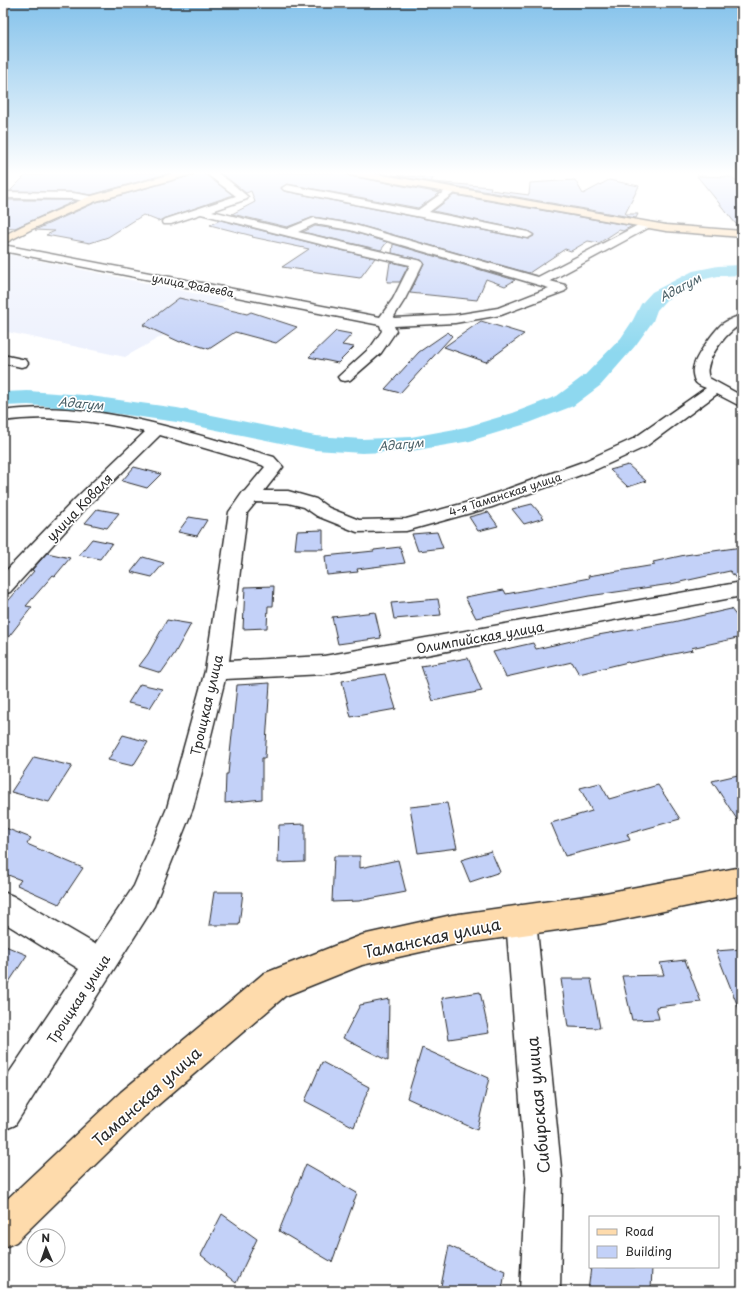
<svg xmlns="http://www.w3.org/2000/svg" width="745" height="1294" viewBox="0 0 745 1294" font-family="'Playpen Sans',sans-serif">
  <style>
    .built { fill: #edf1fd }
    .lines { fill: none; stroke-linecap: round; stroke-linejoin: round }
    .river { fill: #8ed8ef; fill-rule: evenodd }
    .building { fill: #c3d1f8; stroke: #2b2b2b }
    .minor-casing { stroke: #2b2b2b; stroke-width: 3 }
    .major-casing { stroke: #2b2b2b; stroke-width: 3 }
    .minor { fill: #fff; fill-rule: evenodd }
    .major { fill: #fedbac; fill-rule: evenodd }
    .labels { text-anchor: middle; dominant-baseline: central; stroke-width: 3.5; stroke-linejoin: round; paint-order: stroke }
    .far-street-label { font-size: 11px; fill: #2b2b2b; stroke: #fff }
    .far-water-label { font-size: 12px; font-style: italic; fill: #495f66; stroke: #fff }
    .street-label { font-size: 13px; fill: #2b2b2b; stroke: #fff }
    .near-street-label { font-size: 16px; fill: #2b2b2b; stroke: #fff }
  </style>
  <rect width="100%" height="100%" fill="#fff"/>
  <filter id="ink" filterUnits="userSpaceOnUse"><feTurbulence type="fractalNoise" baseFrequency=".025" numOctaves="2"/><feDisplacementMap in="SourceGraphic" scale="8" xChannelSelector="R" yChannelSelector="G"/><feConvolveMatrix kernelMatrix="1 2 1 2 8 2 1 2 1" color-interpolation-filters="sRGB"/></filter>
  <g filter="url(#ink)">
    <path class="built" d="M 3,253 L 226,300 L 125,357 L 3,331 Z"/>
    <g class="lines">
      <path class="river" d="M 742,265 L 742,275 L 718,276 L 705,279 L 666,300 L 657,310 L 653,321 L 635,346 L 601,385 L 573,406 L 529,423 L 470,441 L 411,451 L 362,453 L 315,450 L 177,422 L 83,409 L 28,405 L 3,406 L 3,392 L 28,391 L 83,395 L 177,408 L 315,436 L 362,439 L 411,437 L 466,427 L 513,413 L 557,396 L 585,375 L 621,338 L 633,320 L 641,304 L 652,292 L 693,271 L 718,266 Z"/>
    </g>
    <path class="building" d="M 45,172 L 173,172 L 91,195 L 73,192 L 10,191 L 26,175 L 42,175 Z
      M 196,172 L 203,172 L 233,195 L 158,221 L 143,215 L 108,237 L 90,243 L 46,235 L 55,231 L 35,230 L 97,202 L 193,175 Z
      M 219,172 L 344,172 L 350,176 L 440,193 L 418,208 L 287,184 L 281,188 L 284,191 L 528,239 L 534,236 L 528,231 L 433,211 L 454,195 L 632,226 L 623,231 L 619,230 L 599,243 L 588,241 L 571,251 L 565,249 L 529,273 L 351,223 L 314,217 L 287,227 L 232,214 L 255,202 L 251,191 L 246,193 Z
      M 392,175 L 433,178 L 431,182 Z
      M 697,176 L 732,177 L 742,187 L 742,230 L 740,229 Z
      M 575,180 L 583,194 L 609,180 L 639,186 L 625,214 L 638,214 L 636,218 L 432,182 L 491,187 L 490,190 L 529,195 L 530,183 Z
      M 3,200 L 73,200 L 75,201 L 15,228 L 3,227 Z
      M 220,220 L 332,248 L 375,258 L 360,278 L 282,267 L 309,249 L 252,237 L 253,236 L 210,225 Z
      M 315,226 L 350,231 L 387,242 L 381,250 L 303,232 Z
      M 393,244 L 515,280 L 505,286 L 486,279 L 477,300 L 410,293 L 424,263 L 421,260 L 392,253 Z
      M 390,262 L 408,266 L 400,282 L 387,282 Z
      M 179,298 L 247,314 L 251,312 L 297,327 L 276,343 L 235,332 L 209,349 L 183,341 L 180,342 L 143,325 Z
      M 481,321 L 524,334 L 486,362 L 444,347 Z
      M 336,331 L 352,334 L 342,345 L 354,347 L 338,363 L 309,357 Z
      M 448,332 L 452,336 L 400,393 L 385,389 L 419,352 Z
      M 628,465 L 646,481 L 628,487 L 610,470 Z
      M 134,467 L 161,474 L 147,488 L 122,481 Z
      M 532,504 L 544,518 L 524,524 L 512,509 Z
      M 97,509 L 119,513 L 107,528 L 85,523 Z
      M 488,512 L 498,526 L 478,531 L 469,517 Z
      M 189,517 L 207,520 L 197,536 L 178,532 Z
      M 323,530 L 323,549 L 295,549 L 297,531 Z
      M 437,532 L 443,548 L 418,551 L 412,534 Z
      M 92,539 L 112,543 L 100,559 L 79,555 Z
      M 400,547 L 405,563 L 357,569 L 358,572 L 327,575 L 325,556 L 374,551 L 374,550 Z
      M 742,547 L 742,581 L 738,581 L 730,571 L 671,584 L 589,596 L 476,618 L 465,597 L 504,590 L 506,594 L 589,578 L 588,576 L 655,565 L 653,562 L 685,555 Z
      M 47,553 L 70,558 L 55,576 L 53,575 L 26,606 L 32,607 L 3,644 L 3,607 L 34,571 L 32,570 Z
      M 143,557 L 164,563 L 152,577 L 131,572 Z
      M 274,586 L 273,606 L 268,606 L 267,628 L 243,629 L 245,587 Z
      M 438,599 L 441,615 L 394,619 L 391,603 Z
      M 731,609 L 742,623 L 742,637 L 691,648 L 693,650 L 629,663 L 628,662 L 579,674 L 572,662 L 506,677 L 493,652 L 533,643 L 536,649 L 598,635 L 673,622 Z
      M 375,612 L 381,638 L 338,644 L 332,617 Z
      M 167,620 L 191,624 L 175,653 L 161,673 L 139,666 L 148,654 Z
      M 468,658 L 482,691 L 433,701 L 421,666 Z
      M 385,674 L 396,709 L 351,717 L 342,681 Z
      M 270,683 L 265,758 L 262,758 L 262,799 L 225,803 L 226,774 L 228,774 L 237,685 Z
      M 140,684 L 162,689 L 150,708 L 128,703 Z
      M 123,735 L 148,742 L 133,766 L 108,760 Z
      M 34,757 L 72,766 L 49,802 L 11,792 Z
      M 742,774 L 742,827 L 712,781 Z
      M 600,783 L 609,799 L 658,785 L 680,819 L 627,834 L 630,840 L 565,856 L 551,823 L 592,811 L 580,788 Z
      M 447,803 L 457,848 L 418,853 L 410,807 Z
      M 305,824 L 305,862 L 278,863 L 279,825 Z
      M 3,827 L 31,838 L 27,844 L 83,868 L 59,904 L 17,885 L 21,880 L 3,873 Z
      M 491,851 L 500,872 L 470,882 L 461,860 Z
      M 334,856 L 360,856 L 360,868 L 398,860 L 406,892 L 359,901 L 332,902 Z
      M 214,892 L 243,892 L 239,925 L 209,925 Z
      M 3,945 L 27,955 L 3,991 Z
      M 742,949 L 742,1014 L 741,1014 L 716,951 Z
      M 685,960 L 701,1002 L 656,1007 L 659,1019 L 632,1020 L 622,976 L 664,975 L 660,963 Z
      M 561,979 L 591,979 L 600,1028 L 568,1027 Z
      M 480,992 L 489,1033 L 449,1039 L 442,998 Z
      M 389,999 L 388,1061 L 343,1038 L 360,1005 Z
      M 422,1048 L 489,1078 L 477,1130 L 407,1098 Z
      M 322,1062 L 369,1087 L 354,1127 L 305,1101 Z
      M 306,1164 L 357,1193 L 332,1262 L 279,1231 Z
      M 222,1214 L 257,1239 L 236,1283 L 201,1255 Z
      M 449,1246 L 505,1271 L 502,1291 L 440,1291 Z
      M 591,1267 L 652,1267 L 651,1291 L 588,1291 Z"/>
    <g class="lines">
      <g class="minor-casing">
        <path id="minor" d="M 204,172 L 216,172 L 229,181 L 248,197 L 247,199 L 212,211 L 287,229 L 314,218 L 351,224 L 538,277 L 642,223 L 646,222 L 651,225 L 650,227 L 550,281 L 565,285 L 567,288 L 565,291 L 501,315 L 455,323 L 394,326 L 396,331 L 381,353 L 350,380 L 345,381 L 340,380 L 338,377 L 371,347 L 382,331 L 380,325 L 3,251 L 3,245 L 380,317 L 393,299 L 410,265 L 332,247 L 201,214 L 171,224 L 163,224 L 162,222 L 163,220 L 236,196 ZM 315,224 L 350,230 L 549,288 L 498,308 L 455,315 L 393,318 L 405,299 L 423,263 L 421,261 L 298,232 Z
          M 287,185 L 418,210 L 448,189 L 454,189 L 456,191 L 454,193 L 429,212 L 528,232 L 533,235 L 528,238 L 284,190 L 282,188 Z
          M 3,192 L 73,193 L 96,197 L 97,199 L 92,202 L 73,199 L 3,198 Z
          M 742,315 L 742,324 C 728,330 710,354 708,368 C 707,371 708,375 709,378 L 742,396 L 742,407 L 717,394 L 645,447 L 597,469 L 492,507 L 406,531 L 357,532 L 317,516 L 304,507 L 288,503 L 256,502 L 247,513 L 229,661 L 324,656 L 742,582 L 742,596 L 324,674 L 225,679 L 193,808 L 154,906 L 15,1125 L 3,1130 L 3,1082 L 79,969 L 3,922 L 3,892 L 13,896 L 95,944 L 134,886 L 167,808 L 205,671 L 229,512 L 243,492 L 245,491 L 265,467 L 262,465 L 160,435 L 87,507 L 10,592 L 3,594 L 3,574 L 75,499 L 145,432 C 99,422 50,414 3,421 L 3,411 C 89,398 192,433 274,457 L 283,467 L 264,491 L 288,491 L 316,499 L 329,508 L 359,520 L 406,519 L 480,499 L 585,461 L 633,439 L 706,388 C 702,386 697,385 695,381 C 694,379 692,372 693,369 C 694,358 714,331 722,324 C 728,320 735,317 742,315 Z
          M 3,355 L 26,360 L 28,363 L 26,366 L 21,367 L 3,363 Z
          M 521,905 L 531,910 L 536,920 L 562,1178 L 560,1291 L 520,1291 L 526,1178 L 506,920 L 511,910 Z"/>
      </g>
      <g class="major-casing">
        <path id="major" d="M 179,172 L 195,172 L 193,174 L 96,201 L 30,230 L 3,244 L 3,236 L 22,226 L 88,197 Z
          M 345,172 L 366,172 L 666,225 L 742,231 L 742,237 L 666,231 L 350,175 Z
          M 742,867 L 742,895 L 600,924 L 452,945 L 362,965 L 285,996 L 145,1116 L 16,1242 L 3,1248 L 3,1203 L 121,1092 L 263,974 L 362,935 L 452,915 L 600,894 Z"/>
      </g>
      <use href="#minor" class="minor"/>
      <use href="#major" class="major"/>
    </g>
  </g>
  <linearGradient id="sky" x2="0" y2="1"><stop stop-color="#84c2eb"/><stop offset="0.49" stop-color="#fff"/><stop offset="1" stop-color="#fff" stop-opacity="0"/></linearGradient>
  <rect width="745" height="353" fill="url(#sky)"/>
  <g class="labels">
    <g class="far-street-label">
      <text transform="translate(193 285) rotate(11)">улица Фадеева</text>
      <text transform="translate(505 494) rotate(-18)">4-я Таманская улица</text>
    </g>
    <g class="far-water-label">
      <text transform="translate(680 287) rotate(-28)">Адагум</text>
      <text transform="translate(81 403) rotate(5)">Адагум</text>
      <text transform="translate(401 444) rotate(-5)">Адагум</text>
    </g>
    <g class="street-label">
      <text transform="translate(79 507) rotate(-46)">улица Коваля</text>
      <text transform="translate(480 637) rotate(-10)">Олимпийская улица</text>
      <text transform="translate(206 705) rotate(-77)">Троицкая улица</text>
      <text transform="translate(78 999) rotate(-57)">Троицкая улица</text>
    </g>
    <g class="near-street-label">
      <text transform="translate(432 937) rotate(-12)">Таманская улица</text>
      <text transform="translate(146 1096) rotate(-42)">Таманская улица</text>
      <text transform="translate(537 1105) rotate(-95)">Сибирская улица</text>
    </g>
  </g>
  <rect width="745" height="1294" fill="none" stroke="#fff" stroke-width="16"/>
  <rect x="8" y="8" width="729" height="1278" fill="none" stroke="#2b2b2b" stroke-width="1.5" filter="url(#ink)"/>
  <rect x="589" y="1216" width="130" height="52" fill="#ffffff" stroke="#aaaaaa"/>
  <rect x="597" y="1229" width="20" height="6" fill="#fedbac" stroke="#aaaaaa"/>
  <text x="625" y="1236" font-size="12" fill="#2b2b2b">Road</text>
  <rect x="597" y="1246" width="20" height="12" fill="#c3d1f8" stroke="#aaaaaa"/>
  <text x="625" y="1256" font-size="12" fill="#2b2b2b">Building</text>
  <g transform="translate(46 1248) rotate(358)"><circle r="19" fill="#ffffff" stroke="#aaaaaa"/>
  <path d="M0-3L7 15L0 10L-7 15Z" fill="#2b2b2b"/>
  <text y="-6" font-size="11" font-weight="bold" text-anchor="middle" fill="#2b2b2b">N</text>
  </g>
</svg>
